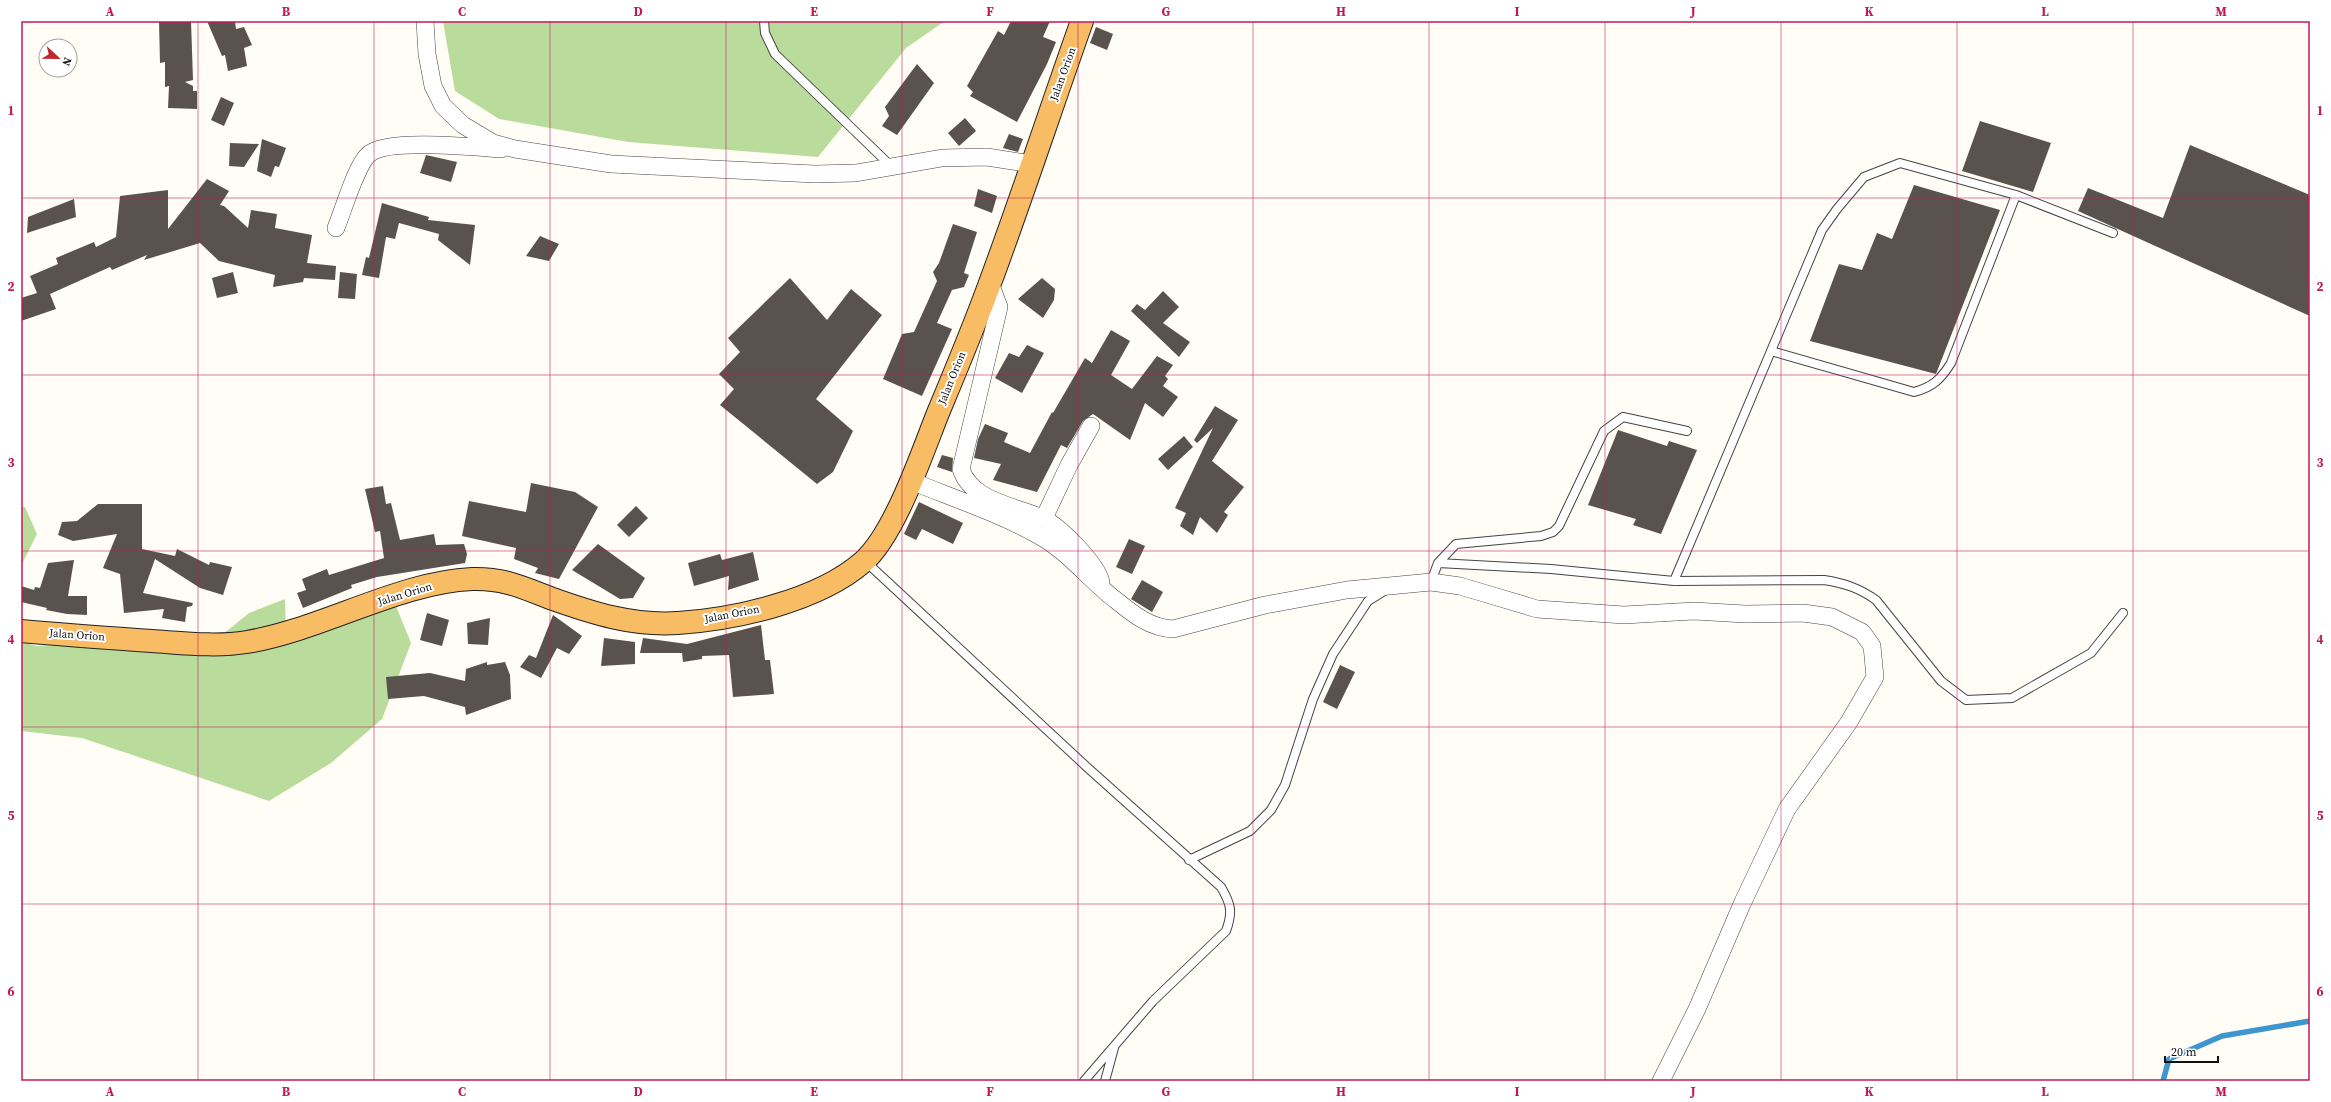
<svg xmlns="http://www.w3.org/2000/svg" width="2331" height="1102" viewBox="0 0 2331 1102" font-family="'Source Serif 4',serif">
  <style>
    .forest { fill: #b9dc9c }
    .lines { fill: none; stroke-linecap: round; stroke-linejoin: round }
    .stream { stroke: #3f96cf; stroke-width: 5.5 }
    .building { fill: #5a524d }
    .service-casing { stroke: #444; stroke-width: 10 }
    .minor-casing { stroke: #444; stroke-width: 18 }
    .trunk-casing { stroke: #222; stroke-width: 24 }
    .service { stroke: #fff; stroke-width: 8 }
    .minor { stroke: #fff; stroke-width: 17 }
    .trunk { stroke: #f7bc64; stroke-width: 22 }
    .grid { fill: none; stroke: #c2185b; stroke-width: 1; stroke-opacity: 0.55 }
    .labels { text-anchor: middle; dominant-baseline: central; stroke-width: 4; stroke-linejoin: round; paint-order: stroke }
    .street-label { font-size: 11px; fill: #111; stroke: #fff }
    .neatline { fill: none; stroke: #c2185b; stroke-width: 1.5 }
    .grid-label { font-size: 13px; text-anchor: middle; font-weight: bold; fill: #c2185b }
  </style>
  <rect width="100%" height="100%" fill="#fffdf5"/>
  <path class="forest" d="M 443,21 L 945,21 L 906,48 L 818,157 L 628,142 L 499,119 L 455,91 Z
    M 21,507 L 25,507 L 37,534 L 21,566 Z
    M 285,599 L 286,637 L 336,618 L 396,606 L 411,643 L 382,719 L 331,763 L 269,801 L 82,738 L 21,731 L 21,642 L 37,646 L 222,635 L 249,613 Z"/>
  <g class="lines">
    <path class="stream" d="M 2163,1081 L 2169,1059 L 2222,1036 L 2310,1021"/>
  </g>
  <path class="building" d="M 159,21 L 191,21 L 193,80 L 185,82 L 193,86 L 193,91 L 197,91 L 197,109 L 168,108 L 169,86 L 165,87 L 165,62 L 160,63 Z
    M 207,21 L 235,21 L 236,29 L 244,27 L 252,45 L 244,48 L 247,66 L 228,71 L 225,55 L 222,56 Z
    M 1011,21 L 1050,21 L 1043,37 L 1056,42 L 1047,64 L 1017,122 L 970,96 L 973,92 L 967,86 L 998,31 L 1004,35 Z
    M 1096,27 L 1113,34 L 1107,50 L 1090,43 Z
    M 917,64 L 934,83 L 897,135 L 882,126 L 889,116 L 885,107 Z
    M 221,97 L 234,103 L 224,126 L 211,120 Z
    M 965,118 L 976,131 L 959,146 L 948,133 Z
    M 1980,121 L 2051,143 L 2033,192 L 1962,171 Z
    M 1009,134 L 1023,139 L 1018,152 L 1003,148 Z
    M 262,139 L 286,148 L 279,167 L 275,166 L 271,177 L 257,171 Z
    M 230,143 L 259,144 L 244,167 L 229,166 Z
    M 2190,145 L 2310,195 L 2310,316 L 2078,211 L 2088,188 L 2163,218 Z
    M 426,155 L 457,162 L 451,182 L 420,173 Z
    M 207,179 L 229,191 L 220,205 L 224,206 L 248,228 L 251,210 L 277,214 L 275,228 L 312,235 L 307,263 L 336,266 L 335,280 L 304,278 L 303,282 L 273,287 L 275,275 L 219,261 L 200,243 L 144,260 L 147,255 L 112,270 L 110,267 L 50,294 L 56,309 L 21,321 L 21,298 L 37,293 L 30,276 L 58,264 L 56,258 L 94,242 L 96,247 L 116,237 L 120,196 L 168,190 L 168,229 Z
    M 1914,185 L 2000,210 L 1936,374 L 1810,341 L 1839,264 L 1862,270 L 1877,233 L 1892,239 Z
    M 978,189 L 997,196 L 992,213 L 974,206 Z
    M 74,199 L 76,217 L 27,233 L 28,217 Z
    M 382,203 L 429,217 L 428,220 L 475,225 L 470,265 L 438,240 L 439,234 L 399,223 L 395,239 L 386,237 L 379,278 L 362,275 L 366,257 L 369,258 Z
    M 953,224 L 977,232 L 964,273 L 969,275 L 964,287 L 952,290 L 937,323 L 952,329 L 922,396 L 883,379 L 902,334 L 914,332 L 937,281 L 933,272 L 939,263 Z
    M 540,236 L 559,244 L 549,261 L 526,256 Z
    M 233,272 L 238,293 L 217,298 L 212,278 Z
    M 340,272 L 357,274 L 355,299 L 338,298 Z
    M 790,278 L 827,320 L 851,289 L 882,315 L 816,399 L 853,431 L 833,472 L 817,484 L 720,405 L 734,389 L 719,374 L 740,352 L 728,338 Z
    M 1042,278 L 1055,289 L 1054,300 L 1043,318 L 1018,299 Z
    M 1163,291 L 1179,307 L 1163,323 L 1190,342 L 1179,357 L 1131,311 L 1137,304 L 1145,310 Z
    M 1111,330 L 1130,341 L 1111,375 L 1132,389 L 1157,356 L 1173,365 L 1165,376 L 1168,379 L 1163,386 L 1178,397 L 1163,417 L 1145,403 L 1130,440 L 1093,414 L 1083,421 L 1067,448 L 1061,445 L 1037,492 L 993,480 L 1001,464 L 974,458 L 978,439 L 985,424 L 1008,433 L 1004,442 L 1030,453 L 1052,412 L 1053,413 L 1085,358 L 1092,363 Z
    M 1027,345 L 1044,353 L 1022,393 L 995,378 L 1009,353 L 1019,357 Z
    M 1215,406 L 1238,420 L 1212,461 L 1244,487 L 1224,512 L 1228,515 L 1217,533 L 1200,517 L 1193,535 L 1180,526 L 1186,513 L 1175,508 L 1213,428 L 1197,443 L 1194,440 Z
    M 1618,430 L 1667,446 L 1669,441 L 1697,450 L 1661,534 L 1633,525 L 1636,519 L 1588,505 Z
    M 1184,436 L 1193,447 L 1168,470 L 1158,459 Z
    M 942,455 L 953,458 L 952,472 L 937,467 Z
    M 531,483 L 575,492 L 598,507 L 559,579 L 535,573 L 538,568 L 514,559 L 516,548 L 462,536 L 469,501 L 526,512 Z
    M 383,486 L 386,504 L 391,503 L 400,540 L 434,534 L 436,545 L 464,544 L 467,554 L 465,563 L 377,577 L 351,585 L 352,588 L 303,608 L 297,593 L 306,590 L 302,579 L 327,569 L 329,575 L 384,558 L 380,531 L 375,532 L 365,489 Z
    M 919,502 L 963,523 L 953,544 L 922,529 L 916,540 L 904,534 Z
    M 98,504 L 142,504 L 142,549 L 175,556 L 177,549 L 209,565 L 210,562 L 232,567 L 223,595 L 200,588 L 155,559 L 143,593 L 193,603 L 192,606 L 187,607 L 185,622 L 162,618 L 164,609 L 124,613 L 120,574 L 103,568 L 117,534 L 73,541 L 58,535 L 62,522 L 77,521 Z
    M 636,506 L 648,518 L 629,537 L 617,525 Z
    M 1129,539 L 1145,546 L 1132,574 L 1116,567 Z
    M 598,544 L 645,578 L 633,598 L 620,599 L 572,570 Z
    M 753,552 L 759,580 L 728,590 L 729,576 L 694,586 L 688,563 L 720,554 L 722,560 Z
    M 74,560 L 68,596 L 87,596 L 87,615 L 67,614 L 46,610 L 47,608 L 21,602 L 21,586 L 34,590 L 35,587 L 40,588 L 48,563 Z
    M 1142,580 L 1163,592 L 1152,612 L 1131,599 Z
    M 427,613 L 449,620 L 442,646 L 420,640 Z
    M 553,615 L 582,636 L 569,654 L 557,648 L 541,678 L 520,667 L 529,655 L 536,658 Z
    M 490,618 L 488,645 L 468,644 L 467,623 Z
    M 761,625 L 765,660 L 770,660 L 774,694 L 733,697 L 729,655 L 702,656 L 702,659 L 683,662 L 682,653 L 640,653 L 643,638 L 687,644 Z
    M 604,638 L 635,642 L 635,664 L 601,666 Z
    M 487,662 L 487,665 L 505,662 L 510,675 L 511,699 L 466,715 L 465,707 L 424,696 L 388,699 L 386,677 L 430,673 L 465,681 L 466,669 Z
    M 1340,665 L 1355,672 L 1337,709 L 1323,702 Z"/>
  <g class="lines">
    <g class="service-casing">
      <path id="service" d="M 764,21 L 765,33 L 775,54 L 891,166
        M 1771,351 L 1914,392 C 1933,387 1941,379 1951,363 L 2016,195
        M 865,561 L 1089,769 L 1221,887 C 1231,904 1233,912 1226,931 L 1153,1001 L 1084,1081
        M 1438,563 L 1456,544 L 1541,536 L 1553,532 L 1559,526 L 1604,431 L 1623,417 L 1687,431
        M 1674,581 L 1822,230 L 1837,209 L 1864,177 L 1900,163 L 2016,195 L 2113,233
        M 1431,582 L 1438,563 L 1551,569 L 1674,581 L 1824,580 C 1844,583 1859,588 1876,600 L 1941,681 L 1966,700 L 2012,698 L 2091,653 L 2123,613
        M 1189,860 L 1250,831 L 1271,810 L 1285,785 L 1313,699 L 1333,654 L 1368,601 L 1384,591
        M 1105,1081 L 1114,1048"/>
    </g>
    <g class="minor-casing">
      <path id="minor" d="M 425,21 L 427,54 L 433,86 L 443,106 L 463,125 L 493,143 L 515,149 L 611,164 L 815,174 L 856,173 L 942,158 L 987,157 L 1031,164
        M 336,228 C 343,211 356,166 368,155 C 384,138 475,147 501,149
        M 990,283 L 999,307 L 961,469 C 971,501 1015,506 1042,518 C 1059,525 1097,564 1101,582
        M 911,481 C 953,498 998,513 1038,535 C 1068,551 1090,581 1117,601 C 1134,615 1151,628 1173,629 L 1265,605 L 1347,590 L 1431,582 L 1460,586 L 1537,609 L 1624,615 L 1694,611 L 1745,614 L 1803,613 L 1832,617 L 1862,632 L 1872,646 L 1875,677 L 1849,722 L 1787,809 L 1742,904 L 1697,1009 L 1661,1081
        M 1044,518 L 1069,465 L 1091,426"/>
    </g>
    <g class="trunk-casing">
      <path id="trunk" d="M 21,631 C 65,635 109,638 152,641 C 183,643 216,647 247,642 C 321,630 399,582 472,579 C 503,578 522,587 550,598 C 592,613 632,626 678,623 C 736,619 818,601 863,562 C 895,534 922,453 938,413 C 956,370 974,327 990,283 C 1022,197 1051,108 1082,21"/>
    </g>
    <use href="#service" class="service"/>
    <use href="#minor" class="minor"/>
    <use href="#trunk" class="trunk"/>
  </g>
  <path class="grid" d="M 198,21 L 198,1081M 374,21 L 374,1081M 550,21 L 550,1081M 726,21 L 726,1081M 902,21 L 902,1081M 1078,21 L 1078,1081M 1253,21 L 1253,1081M 1429,21 L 1429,1081M 1605,21 L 1605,1081M 1781,21 L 1781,1081M 1957,21 L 1957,1081M 2133,21 L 2133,1081M 21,198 L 2310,198M 21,375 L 2310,375M 21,551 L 2310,551M 21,727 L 2310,727M 21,904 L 2310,904"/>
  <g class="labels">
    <g class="street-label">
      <text transform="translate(1063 74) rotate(-70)">Jalan Orion</text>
      <text transform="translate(952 378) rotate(-68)">Jalan Orion</text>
      <text transform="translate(405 594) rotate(-17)">Jalan Orion</text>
      <text transform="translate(732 614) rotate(-11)">Jalan Orion</text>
      <text transform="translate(77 635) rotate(4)">Jalan Orion</text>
    </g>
  </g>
  <rect width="2331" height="1102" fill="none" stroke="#ffffff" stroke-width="44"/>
  <g transform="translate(58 58) rotate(112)"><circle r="19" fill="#ffffff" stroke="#a0a0a0"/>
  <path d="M0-3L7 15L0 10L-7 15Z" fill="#c4262e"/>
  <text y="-6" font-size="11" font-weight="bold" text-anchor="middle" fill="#111111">N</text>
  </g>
  <path d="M2165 1056v6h53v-6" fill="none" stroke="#111111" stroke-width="2"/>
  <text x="2171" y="1056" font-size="12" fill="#111111" stroke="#ffffff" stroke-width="3" paint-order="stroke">20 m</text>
  <rect x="22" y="22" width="2287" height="1058" class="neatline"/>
  <g class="grid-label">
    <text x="110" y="16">A</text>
    <text x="286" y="16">B</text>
    <text x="462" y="16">C</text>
    <text x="638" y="16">D</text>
    <text x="814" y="16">E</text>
    <text x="990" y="16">F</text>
    <text x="1166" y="16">G</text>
    <text x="1341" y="16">H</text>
    <text x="1517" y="16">I</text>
    <text x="1693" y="16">J</text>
    <text x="1869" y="16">K</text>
    <text x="2045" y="16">L</text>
    <text x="2221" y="16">M</text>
    <text x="11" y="115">1</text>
    <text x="2320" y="115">1</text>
    <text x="11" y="291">2</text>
    <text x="2320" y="291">2</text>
    <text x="11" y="467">3</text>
    <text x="2320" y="467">3</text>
    <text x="11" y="644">4</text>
    <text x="2320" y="644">4</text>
    <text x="11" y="820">5</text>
    <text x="2320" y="820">5</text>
    <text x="11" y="996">6</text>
    <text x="2320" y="996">6</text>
    <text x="110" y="1096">A</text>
    <text x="286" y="1096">B</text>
    <text x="462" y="1096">C</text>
    <text x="638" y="1096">D</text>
    <text x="814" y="1096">E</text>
    <text x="990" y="1096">F</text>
    <text x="1166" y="1096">G</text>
    <text x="1341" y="1096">H</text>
    <text x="1517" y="1096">I</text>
    <text x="1693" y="1096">J</text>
    <text x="1869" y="1096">K</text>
    <text x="2045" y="1096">L</text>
    <text x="2221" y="1096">M</text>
  </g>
</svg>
